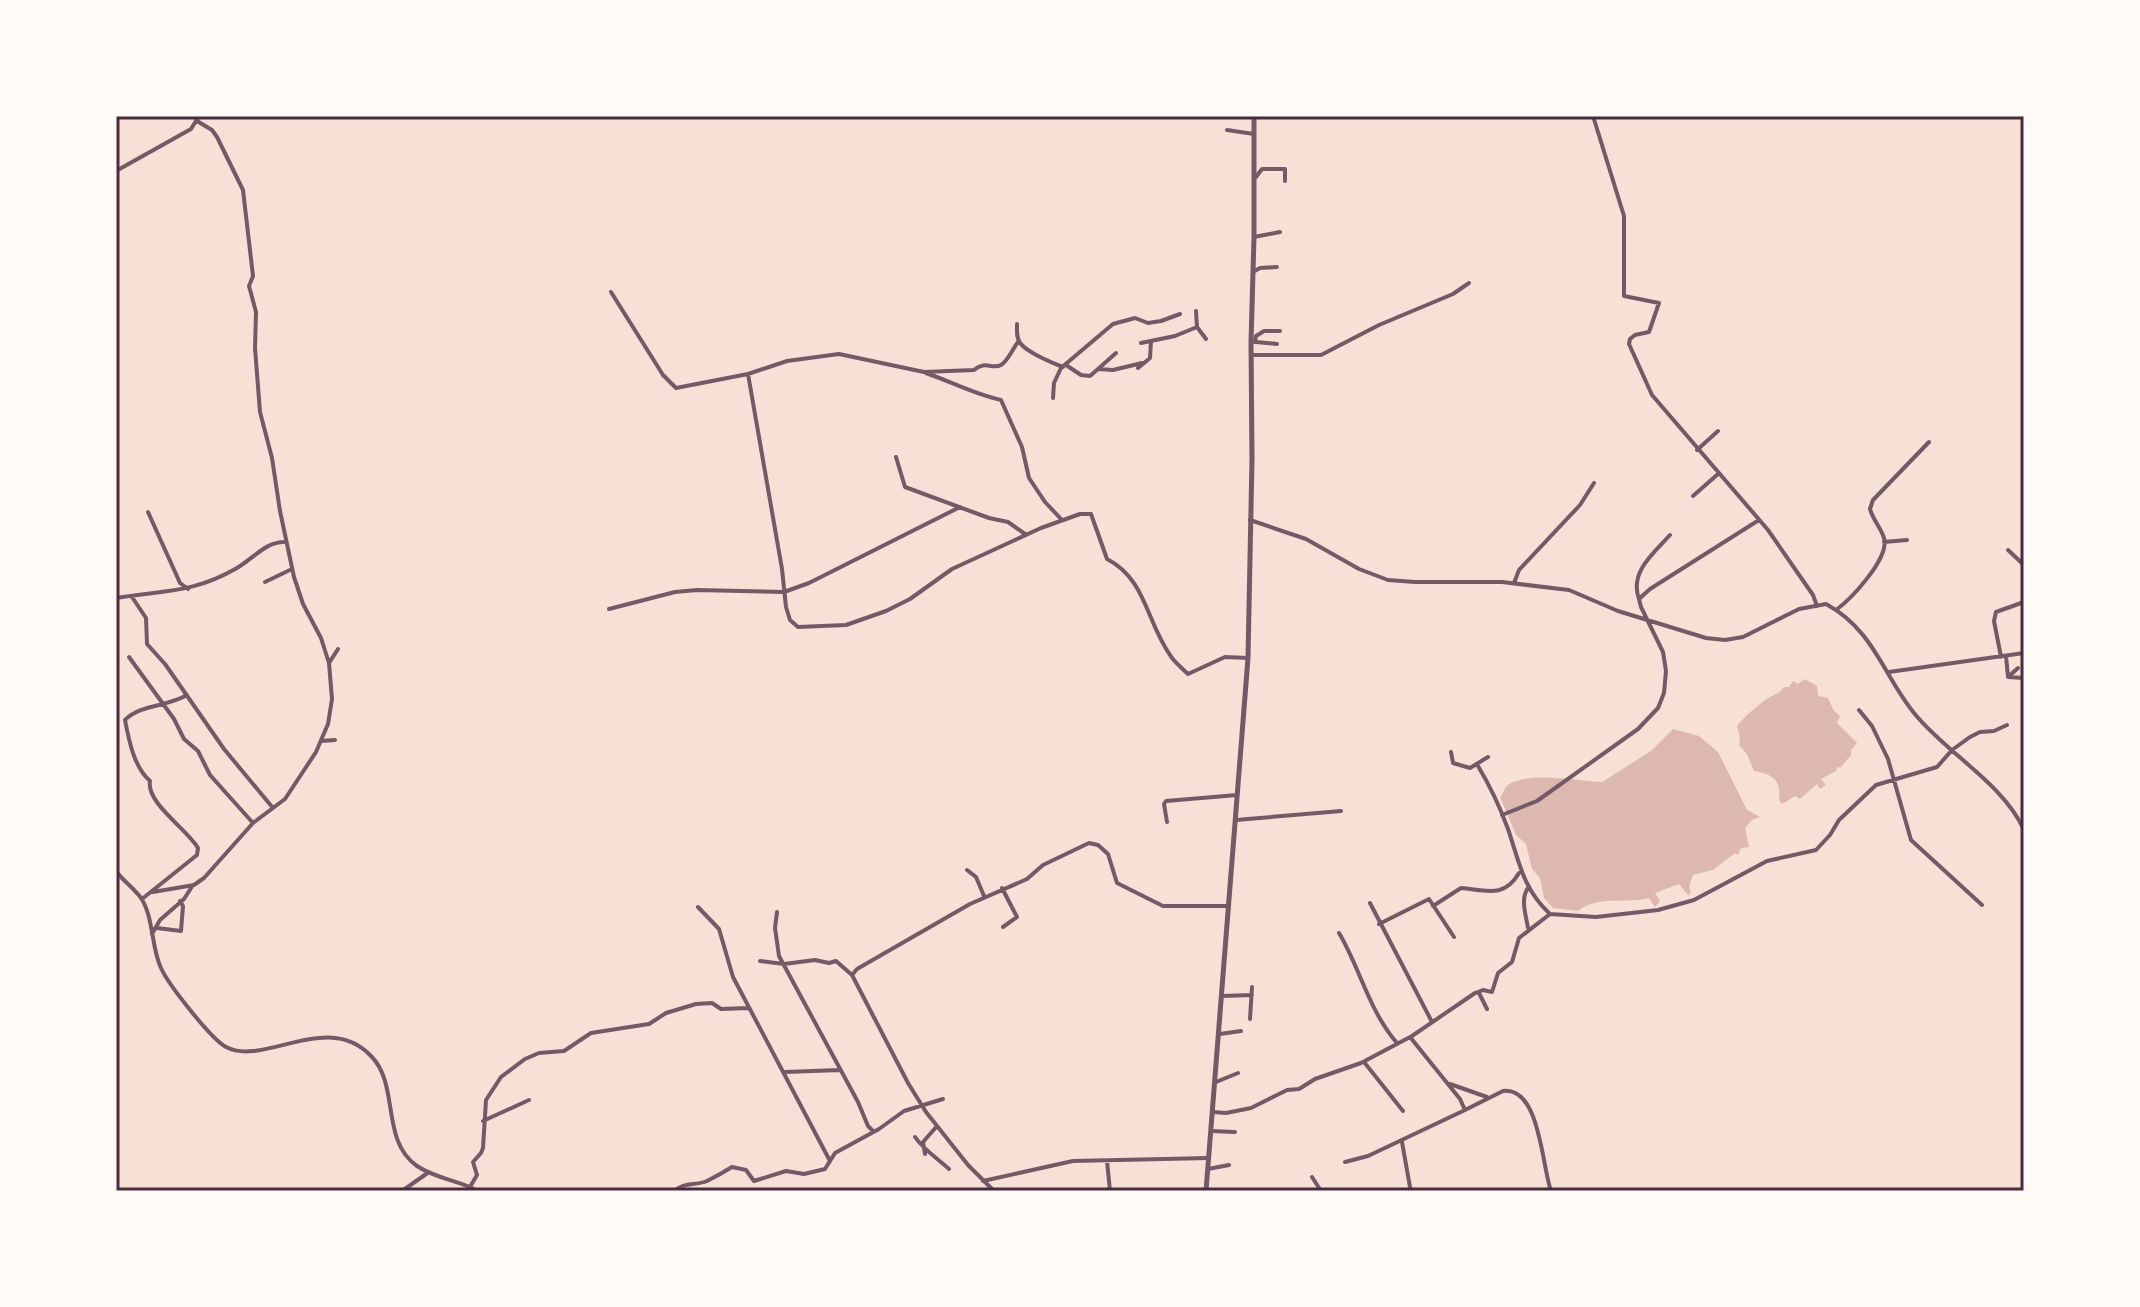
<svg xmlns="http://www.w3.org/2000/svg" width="2140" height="1307" viewBox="0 0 2140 1307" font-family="Merriweather,serif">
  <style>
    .water { fill: #dcb8b0 }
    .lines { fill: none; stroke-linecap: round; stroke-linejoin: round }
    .minor { stroke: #755966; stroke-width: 4 }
    .tertiary { stroke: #755966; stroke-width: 5 }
    .neatline { fill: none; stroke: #4a2c40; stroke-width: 3 }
  </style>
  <rect width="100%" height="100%" fill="#f7e1d7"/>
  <path class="water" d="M 1805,679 L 1817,686 L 1818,696 L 1828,698 L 1834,711 L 1840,716 L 1837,723 L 1857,743 L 1851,750 L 1851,755 L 1840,768 L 1838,766 L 1836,771 L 1821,779 L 1826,785 L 1820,789 L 1817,784 L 1800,799 L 1795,796 L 1782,804 L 1779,800 C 1782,780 1772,774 1754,771 L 1747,754 L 1739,745 L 1740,738 L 1737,726 C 1745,716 1757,706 1768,698 C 1775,694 1779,694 1784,687 L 1789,687 L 1793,681 L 1798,684 Z
    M 1673,729 L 1699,736 L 1718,752 L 1747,810 L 1760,817 L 1752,820 L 1745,828 L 1749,847 L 1741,848 L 1738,855 L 1735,853 L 1713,870 L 1693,875 L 1689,886 L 1691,893 L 1688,895 L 1679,884 L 1655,893 L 1660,901 L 1655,907 L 1649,898 C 1626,904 1598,895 1578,911 L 1553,908 L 1544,898 L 1540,878 L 1532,869 L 1526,844 L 1516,835 L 1500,797 C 1503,794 1504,789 1507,786 C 1526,770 1579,781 1602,782 L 1651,751 Z"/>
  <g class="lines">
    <path class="minor" d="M 1593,116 L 1624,216 L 1624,296 L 1659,303 L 1649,332 L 1635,335 L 1630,339 L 1629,344 L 1652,395 L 1768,530 L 1813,595 L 1817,606
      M 1227,130 L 1254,134
      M 116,171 L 191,129 L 199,116
      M 1256,177 L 1262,169 L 1285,169 L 1285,181
      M 1254,237 L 1280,232
      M 1253,272 L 1260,268 L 1277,267
      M 611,292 L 663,375 L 676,388 L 748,374 L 787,361 L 839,354 L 924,372 L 974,370 C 986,360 992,370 1001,365 C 1008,361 1013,348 1018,342
      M 1196,311 L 1197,327 L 1206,339
      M 1017,324 C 1017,331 1016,339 1021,344 C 1027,352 1052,363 1063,367
      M 1255,342 L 1256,336 L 1264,331 L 1280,331
      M 1256,342 L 1277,344
      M 1141,343 L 1175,336 L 1197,327
      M 1252,355 L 1321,355 L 1379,325 L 1453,294 L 1469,283
      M 1066,365 L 1081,375 L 1090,376 L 1098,369 L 1113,370 L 1142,363
      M 1138,368 L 1150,358 L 1151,341
      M 1098,369 L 1116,353
      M 926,373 C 952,382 974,394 1001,400 L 1022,447 L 1029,478 L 1045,502 L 1062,520
      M 748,374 L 782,569 L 786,607 L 790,620 L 798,627 L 846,625 L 886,611 L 910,599 L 952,569 L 1041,528 L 1080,514 L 1091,514 L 1107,559 C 1146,579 1146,621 1170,655 C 1174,662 1182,668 1188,674 L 1225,657 L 1248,658
      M 1053,398 L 1054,383 L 1061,368 L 1113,324 L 1135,318 L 1148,323 L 1161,321 L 1180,314
      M 1697,450 L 1718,431
      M 896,457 L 905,487 L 989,518 L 1008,522 L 1025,534
      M 1693,496 L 1718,474
      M 148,512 L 180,583 L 188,589
      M 1250,520 L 1306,539 L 1359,569 L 1388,580 L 1415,582 L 1502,582 L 1569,590 L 1618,611 L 1706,638 L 1725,640 L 1743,637 L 1799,609 L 1826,604 C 1874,630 1883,675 1914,713 C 1946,753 2003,783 2024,830
      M 1884,542 L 1907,540
      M 2008,550 L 2024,565
      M 265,582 L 292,569
      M 1514,583 L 1519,570 L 1580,505 L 1594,483
      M 132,597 L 146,618 L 147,644 L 165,664 L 224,749 L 273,808
      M 116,598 C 163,590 192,594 237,568 C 254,558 266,541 286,542
      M 1639,599 C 1629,572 1654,553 1670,535
      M 609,609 L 675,592 L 697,590 L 784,592 L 809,583 L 960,507
      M 1836,610 C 1851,599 1890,558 1884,538 C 1881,528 1873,520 1870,509 L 1873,500 L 1929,442
      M 2006,656 L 2008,677 L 2024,678
      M 129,657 L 174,719 L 184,739 L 198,751 L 210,775 L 253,823
      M 2001,657 L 1994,621 L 1996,612 L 2024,602
      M 329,663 L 338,649
      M 1889,672 L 2024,653
      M 2008,677 L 2018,668
      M 1859,710 L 1872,726 L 1888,759 L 1911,840 L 1982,905
      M 321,741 L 335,740
      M 1451,752 L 1453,763 L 1470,768 L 1488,757
      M 1478,766 C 1490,786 1500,807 1508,829 C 1519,861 1523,889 1549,913
      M 1502,815 L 1537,801 L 1638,729 L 1658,708 L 1664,693 L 1666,671 L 1663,652 L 1641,607 L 1639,599 L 1650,589 L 1759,520
      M 1236,820 L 1341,811
      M 1167,822 L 1164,804 L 1166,801 L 1237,795
      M 967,870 L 976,877 L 984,896
      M 116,871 C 123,881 134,888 141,898 C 154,918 151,947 161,968 C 168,984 211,1039 226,1047 C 264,1067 327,1010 371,1056 C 400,1085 380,1140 417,1166 C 436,1179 459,1180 478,1191
      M 1002,888 L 1017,917 L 1003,927
      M 1528,888 C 1520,899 1526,915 1528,928
      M 153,892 L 194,885 L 204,878 L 253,823 L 285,799 L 316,752 L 328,724 L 332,699 L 329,663 L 321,638 L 303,604 L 294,577 L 280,511 L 272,458 L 260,412 L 255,348 L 256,312 L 249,286 L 253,276 L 243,190 L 217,137 L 212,130 L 197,121
      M 142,899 L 197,855 L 198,848 C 187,829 146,803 150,781 C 134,767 129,741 125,720 C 141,704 167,707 187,695
      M 1370,903 L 1432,1022
      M 1433,906 L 1461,888 C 1485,890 1504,899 1519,873
      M 698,907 L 719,929 L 733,977 L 830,1161
      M 777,912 L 775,928 L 779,956 L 858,1102 L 868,1126 L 873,1131
      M 1379,924 L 1429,899 L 1454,937
      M 157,928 L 181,931 L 183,906 L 180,901
      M 1339,933 C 1360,968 1369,1011 1397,1043
      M 152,934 L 160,920 L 184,899 L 193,885
      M 760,961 L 784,964 L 815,960 L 829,963 L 836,961 L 852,975
      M 1479,993 L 1487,1009
      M 1222,996 L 1252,995
      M 1250,1019 L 1252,987
      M 1220,1034 L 1241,1031
      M 1364,1062 L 1403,1111
      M 785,1072 L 840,1070
      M 1216,1082 L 1238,1073
      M 1450,1084 L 1487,1097
      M 1465,1110 L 1503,1091 C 1540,1086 1542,1167 1551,1191
      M 1213,1112 L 1226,1113 L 1251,1108 L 1287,1090 L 1299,1089 L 1315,1079 L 1361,1063 L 1412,1036 L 1475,993 L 1483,990 L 1492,992 L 1498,973 L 1512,962 L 1519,938 L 1550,914 L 1596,917 L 1658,910 L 1694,900 L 1767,861 L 1816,850 L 1830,835 L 1839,820 L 1876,785 L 1937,767 L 1952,750 L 1970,737 L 1980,732 L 1994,731 L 2007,725
      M 483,1121 L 529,1100
      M 1211,1131 L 1235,1132
      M 915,1137 C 923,1149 938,1159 949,1169
      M 1402,1142 L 1410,1187
      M 925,1154 L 923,1142 L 937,1126
      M 1107,1161 L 1110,1191
      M 1345,1162 L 1368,1156 L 1465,1110 L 1460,1099 L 1410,1037
      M 1208,1169 L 1229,1165
      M 1312,1177 L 1321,1191
      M 983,1181 L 1073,1161 L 1208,1158
      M 470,1187 L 477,1175 L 473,1162 L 481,1153 L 483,1148 L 486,1100 L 501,1077 L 525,1059 L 539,1053 L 564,1051 L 591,1033 L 649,1024 L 666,1013 L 696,1004 L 712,1003 L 721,1009 L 749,1008
      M 402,1191 L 429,1172
      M 674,1191 C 684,1182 695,1186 707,1181 C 715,1177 724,1172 732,1167 L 746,1170 L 754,1181 L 786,1171 L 804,1174 L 825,1169 L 835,1153 L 879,1129 L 904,1111 L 943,1099
      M 994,1191 L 968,1165 L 926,1112 L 908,1083 L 852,975 L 857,969 L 970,904 L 1027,879 L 1043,865 L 1089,843 L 1098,845 L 1108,854 L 1117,883 L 1163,906 L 1228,906"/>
    <path class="tertiary" d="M 1206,1191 L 1248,658 L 1252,459 L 1251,342 L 1254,237 L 1254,116"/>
  </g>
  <rect width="2140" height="1307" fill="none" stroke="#fffaf5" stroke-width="236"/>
  <rect x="118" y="118" width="1904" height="1071" class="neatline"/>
</svg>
